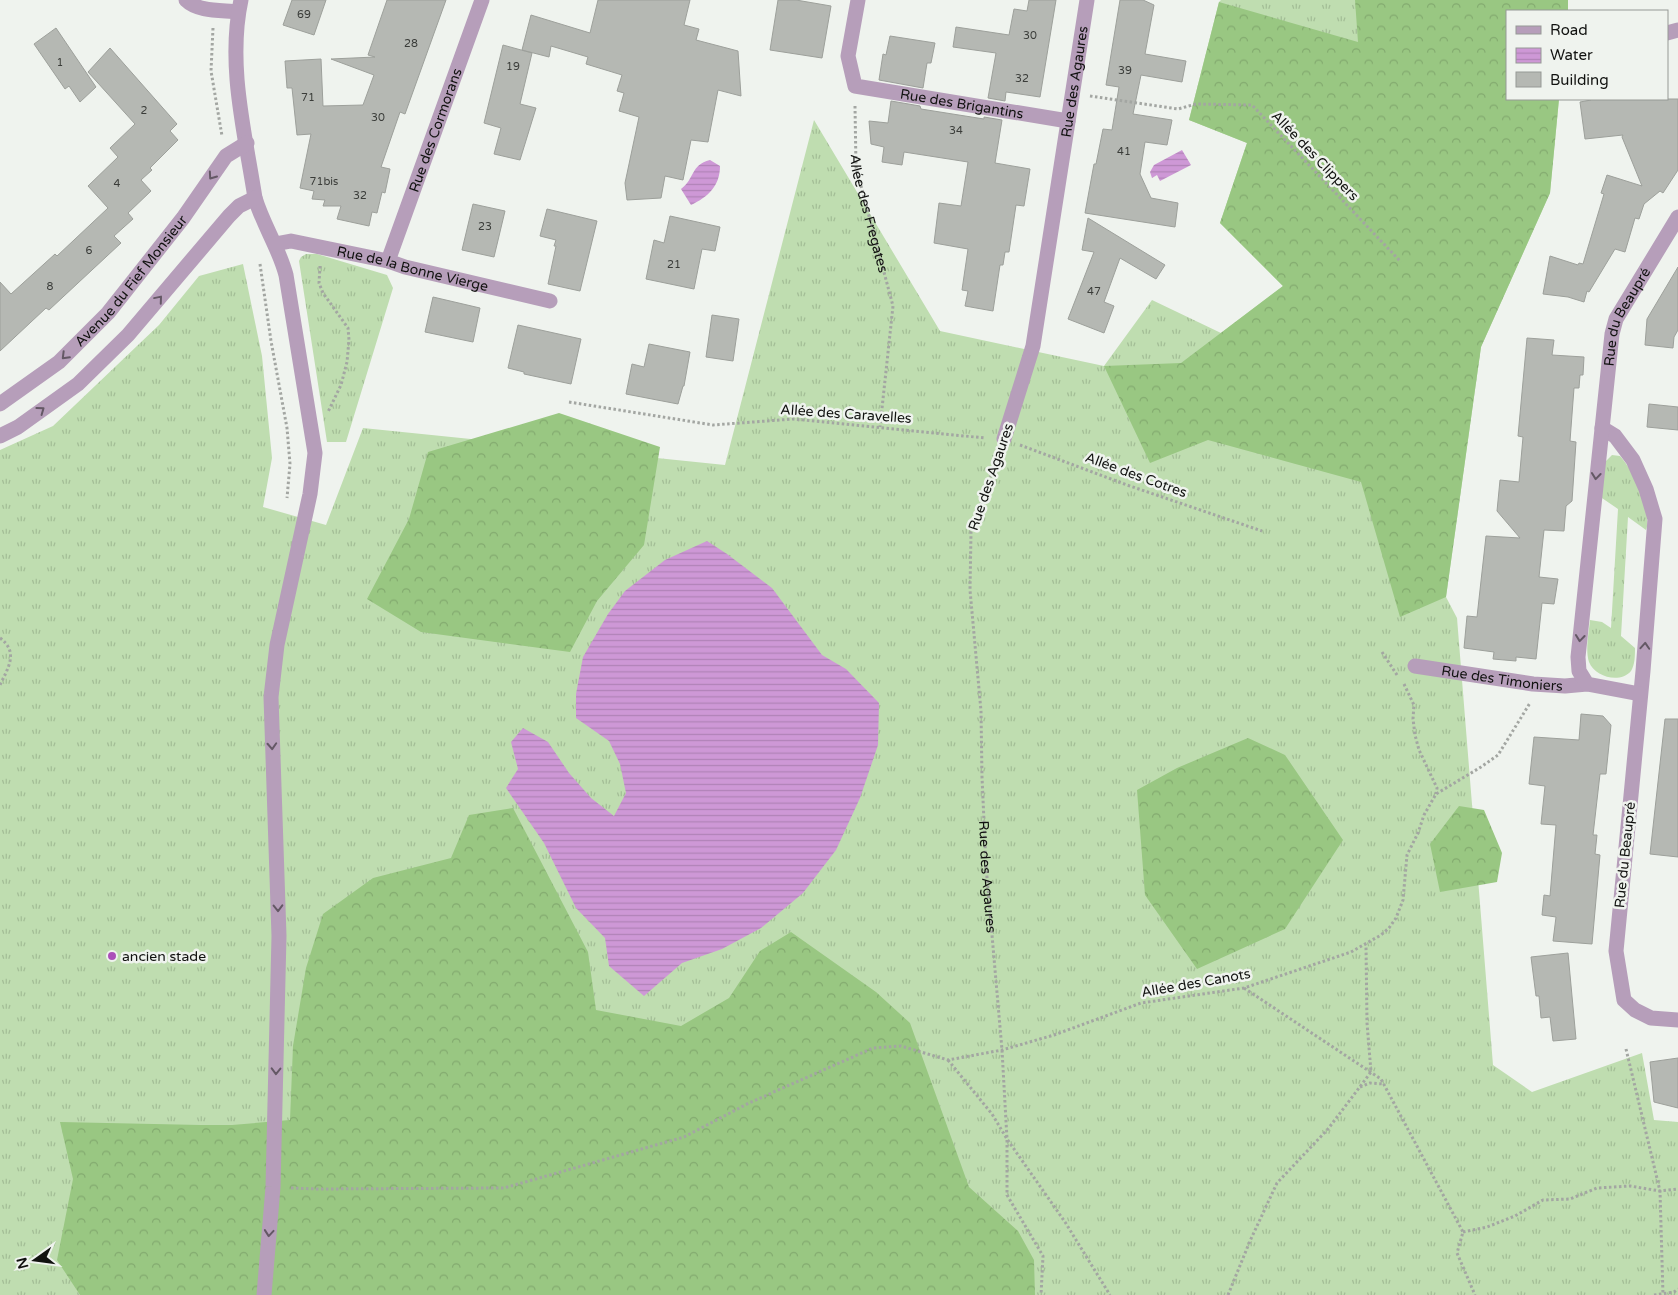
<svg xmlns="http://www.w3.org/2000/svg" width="1678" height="1295" viewBox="0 0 1678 1295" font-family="'Varela Round',sans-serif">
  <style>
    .grass { fill: url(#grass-tufts) }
    .forest { fill: url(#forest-crowns) }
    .water { fill: url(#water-rules) }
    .building { fill: #b5b8b3; stroke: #9da09b }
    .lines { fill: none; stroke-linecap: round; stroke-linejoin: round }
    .path { stroke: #a3a6a2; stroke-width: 3; stroke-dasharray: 2.5 2.5; stroke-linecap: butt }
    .minor { stroke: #b69eba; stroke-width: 15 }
    .oneway { stroke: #645865 }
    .poi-dot { fill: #ab4fb9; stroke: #eff3ee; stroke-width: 2 }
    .labels { text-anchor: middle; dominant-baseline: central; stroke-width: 5; stroke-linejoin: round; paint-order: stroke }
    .number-label { font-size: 11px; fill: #3a3c39 }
    .street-label { font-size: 14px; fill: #111210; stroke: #eff3ee }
    .poi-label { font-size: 14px; fill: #111210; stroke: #eff3ee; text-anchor: start }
  </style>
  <defs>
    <pattern id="grass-tufts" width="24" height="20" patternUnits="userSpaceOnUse" patternTransform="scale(1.25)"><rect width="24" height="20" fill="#bfddb0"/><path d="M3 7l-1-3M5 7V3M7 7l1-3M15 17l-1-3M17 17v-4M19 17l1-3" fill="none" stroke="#a3bd96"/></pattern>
    <pattern id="forest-crowns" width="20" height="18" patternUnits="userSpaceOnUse" patternTransform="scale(1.25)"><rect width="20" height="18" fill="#99c782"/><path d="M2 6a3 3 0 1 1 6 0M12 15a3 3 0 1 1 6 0" fill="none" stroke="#83aa6f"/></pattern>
    <pattern id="water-rules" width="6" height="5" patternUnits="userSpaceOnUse" patternTransform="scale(1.25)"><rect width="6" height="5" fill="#ce98d6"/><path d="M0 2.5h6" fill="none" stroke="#b082b7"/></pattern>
  </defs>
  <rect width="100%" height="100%" fill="#eff3ee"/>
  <path class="grass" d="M 1221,0 L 1568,0 L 1568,11 L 1507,11 L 1507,99 L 1559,99 L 1550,193 L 1481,347 L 1446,597 L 1457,618 L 1493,1065 L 1532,1092 L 1642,1053 L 1654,1120 L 1678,1122 L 1678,1295 L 0,1295 L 0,450 L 53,426 L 159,325 L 199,276 L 243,264 L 262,356 L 272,458 L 263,507 L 326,525 L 363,428 L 725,465 L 814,120 L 940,331 L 1104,366 L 1152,300 L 1221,333 L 1283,286 L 1220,223 L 1247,143 L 1189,120 L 1219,2 Z
    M 306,254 L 317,254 L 387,275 L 393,288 L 346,442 L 327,442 L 299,261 L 301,257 Z
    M 1612,455 L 1620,456 C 1633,470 1653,511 1646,530 L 1628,517 L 1621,636 L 1635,648 C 1635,655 1635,665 1631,671 C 1620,684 1595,677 1589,662 C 1585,650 1589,632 1590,620 L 1602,622 L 1611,628 L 1618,509 L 1599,496 L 1605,462 Z"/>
  <path class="forest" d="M 1355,0 L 1568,0 L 1568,11 L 1507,11 L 1507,99 L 1559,99 L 1550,193 L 1481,347 L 1446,597 L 1400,617 L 1361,482 L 1208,440 L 1150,463 L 1104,366 L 1181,363 L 1283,286 L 1220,223 L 1247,143 L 1189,120 L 1219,2 L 1358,42 Z
    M 559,413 L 660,447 L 644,545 L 597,601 L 570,652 L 421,632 L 367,599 L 409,519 L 428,452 Z
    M 1248,738 L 1285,755 L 1343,840 L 1285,929 L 1197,969 L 1145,895 L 1137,790 L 1177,768 Z
    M 1459,806 L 1484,810 L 1502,853 L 1497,882 L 1440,892 L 1430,844 Z
    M 513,808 L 588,952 L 596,1010 L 681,1026 L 729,998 L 760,951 L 791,932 L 876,992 L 910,1023 L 969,1187 L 1018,1231 L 1034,1260 L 1035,1295 L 80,1295 L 57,1260 L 73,1179 L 60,1122 L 201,1125 L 232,1125 L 290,1120 L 293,1046 L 306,968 L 323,914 L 373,878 L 451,858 L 469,815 Z"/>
  <path class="water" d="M 1182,150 L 1191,165 L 1160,181 L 1157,175 L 1152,178 L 1150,172 L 1154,165 Z
    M 710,160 L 720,166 C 720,186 708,197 691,205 L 681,189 C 695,179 690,165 710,160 Z
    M 707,541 L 727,554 L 772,588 L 822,655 L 846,669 L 879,703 L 878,745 L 860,798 L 836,850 L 803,893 L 761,928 L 722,949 L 682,963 L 644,996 L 609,966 L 605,938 L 576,908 L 544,843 L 506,788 L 518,769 L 511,742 L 523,728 L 548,742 L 569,773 L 591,798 L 614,816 L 626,793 L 620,764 L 609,741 L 576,718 L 576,694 L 583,657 L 608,614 L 625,591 L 665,560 Z"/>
  <path class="building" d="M 292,0 L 326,0 L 314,35 L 283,25 Z
    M 387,0 L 446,0 L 405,114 L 400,112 L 381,167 L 390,169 L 385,193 L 382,192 L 377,213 L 372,212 L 369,226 L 337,219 L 341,206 L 323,206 L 325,200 L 312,199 L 314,191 L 300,188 L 311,134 L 297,135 L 292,88 L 287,88 L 285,61 L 321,59 L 323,106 L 363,105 L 374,75 L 331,59 L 375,57 L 368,55 Z
    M 598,0 L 690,0 L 684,25 L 699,29 L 696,40 L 738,51 L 741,96 L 718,90 L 708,142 L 691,140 L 683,180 L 665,176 L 661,198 L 627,200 L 625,183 L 639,117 L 619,111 L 624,93 L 617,91 L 622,75 L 586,64 L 588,57 L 551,46 L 549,57 L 522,50 L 531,15 L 590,33 Z
    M 778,0 L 796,0 L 831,6 L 822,58 L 770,50 Z
    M 1029,0 L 1056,0 L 1040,97 L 1006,92 L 1005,101 L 988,98 L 996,53 L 953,47 L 956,27 L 1009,35 L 1014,9 L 1027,11 Z
    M 1120,0 L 1143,0 L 1154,5 L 1145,54 L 1186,61 L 1182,82 L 1141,75 L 1133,114 L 1172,120 L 1167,145 L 1145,142 L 1140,174 L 1151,198 L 1178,203 L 1175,227 L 1085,213 L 1094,164 L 1096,164 L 1103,129 L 1112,130 L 1119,87 L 1106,85 Z
    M 56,28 L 96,87 L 80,102 L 69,86 L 65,89 L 34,44 Z
    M 890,36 L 935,43 L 931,63 L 927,63 L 923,88 L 879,80 L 883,54 L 886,55 Z
    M 503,45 L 532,53 L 520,104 L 536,108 L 520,160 L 494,154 L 501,128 L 484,123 Z
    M 110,48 L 177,124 L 170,131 L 178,140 L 150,168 L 152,170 L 141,180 L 151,191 L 128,213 L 133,219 L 114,236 L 121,243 L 49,310 L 46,308 L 0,351 L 0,282 L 11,294 L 55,254 L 57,256 L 108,208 L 88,186 L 118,157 L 110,148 L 135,124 L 88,72 Z
    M 1591,99 L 1678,99 L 1678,170 L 1663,193 L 1660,191 L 1644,204 L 1639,219 L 1635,218 L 1625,252 L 1615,249 L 1589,292 L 1587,291 L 1584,302 L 1568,297 L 1543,294 L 1550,256 L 1578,265 L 1579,263 L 1583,264 L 1604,194 L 1601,193 L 1607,175 L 1642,186 L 1622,137 L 1623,135 L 1585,139 L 1580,102 L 1591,100 Z
    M 891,101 L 920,106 L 921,109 L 984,119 L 984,117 L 1002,120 L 995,163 L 1030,169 L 1024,206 L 1016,205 L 1009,252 L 1005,252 L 1003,265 L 1000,265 L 993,311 L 965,306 L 968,291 L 962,290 L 968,249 L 934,243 L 939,203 L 961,206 L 968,162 L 904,152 L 902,165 L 882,162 L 884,147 L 871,144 L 869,121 L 888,123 Z
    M 473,204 L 505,211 L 494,257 L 462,250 Z
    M 547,209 L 597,221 L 580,291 L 548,284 L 556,246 L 554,246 L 556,240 L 540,236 Z
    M 670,216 L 720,227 L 715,251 L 702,249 L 694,289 L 646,279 L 654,240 L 664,243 Z
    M 1088,218 L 1165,265 L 1156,279 L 1120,258 L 1104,302 L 1114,306 L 1104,333 L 1068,319 L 1094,252 L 1082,250 Z
    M 1678,267 L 1678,330 L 1674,337 L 1673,348 L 1645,345 L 1647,319 Z
    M 433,297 L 480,308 L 473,342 L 425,332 Z
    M 712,315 L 739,319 L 733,361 L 706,357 Z
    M 518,325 L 581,339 L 571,384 L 524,374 L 524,372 L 508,368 Z
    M 1527,338 L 1554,340 L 1552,355 L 1584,357 L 1583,375 L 1580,375 L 1579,388 L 1574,388 L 1570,441 L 1576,442 L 1572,501 L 1566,506 L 1564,531 L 1544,530 L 1539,577 L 1558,579 L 1554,604 L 1542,603 L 1536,659 L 1516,657 L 1516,661 L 1493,659 L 1494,652 L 1464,648 L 1467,616 L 1477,617 L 1486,536 L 1520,538 L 1497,511 L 1500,480 L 1519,482 L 1523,437 L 1518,436 Z
    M 649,344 L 690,352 L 684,386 L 683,386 L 678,404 L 626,394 L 632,364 L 644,367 Z
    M 1649,404 L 1678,407 L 1678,430 L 1647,427 Z
    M 1581,714 L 1603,716 L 1611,725 L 1606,774 L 1600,774 L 1593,835 L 1597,835 L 1595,854 L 1600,855 L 1592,944 L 1553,941 L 1556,917 L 1542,915 L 1544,895 L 1550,896 L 1556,825 L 1541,824 L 1545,786 L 1529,784 L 1534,737 L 1579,740 Z
    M 1665,719 L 1678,719 L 1678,857 L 1650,854 Z
    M 1568,953 L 1576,1039 L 1553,1041 L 1550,1017 L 1541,1018 L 1539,996 L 1536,996 L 1531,957 Z
    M 1678,1058 L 1678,1108 L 1654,1102 L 1650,1062 Z"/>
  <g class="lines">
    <g class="path">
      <path d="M 213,28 L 211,71 L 222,136"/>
      <path d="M 1090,96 L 1178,109 L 1196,104 L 1252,105 L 1401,262"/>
      <path id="s1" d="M 855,106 L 856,167 L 893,306 L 880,427"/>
      <path d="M 260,264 L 271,341 L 287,428 L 290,464 L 287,498"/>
      <path d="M 320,266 L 319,283 L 323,293 L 348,328 L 349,340 L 347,362 L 341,385 L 328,412"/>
      <path d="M 569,402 L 713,425 L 793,419 L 985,438"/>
      <path d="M 1020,445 L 1127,485 L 1262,531"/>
      <path id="s2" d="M 998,456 L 971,532 L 970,590 L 981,711 L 982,777 L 986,866 L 1002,1050 L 1007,1139 L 1007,1195 L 1043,1256 L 1041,1295"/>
      <path d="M 0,638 C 19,652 8,668 0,685"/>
      <path d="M 1382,652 L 1397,675"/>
      <path d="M 1404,684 L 1414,705 L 1413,719 L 1415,735 L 1419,750 L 1437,788 L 1436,794"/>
      <path d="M 1244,988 L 1381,1079 L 1463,1232 L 1457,1253 L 1475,1295"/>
      <path d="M 1626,1049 L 1660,1191 L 1663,1295"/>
      <path d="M 948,1060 L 992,1114 L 1007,1139 L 1065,1222 L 1110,1295"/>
      <path d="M 1360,1087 L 1370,1083 L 1384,1084"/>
      <path d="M 291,1188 L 317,1189 L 504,1188 L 684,1137 L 749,1103 L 873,1048 L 901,1046 L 948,1060 L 1002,1050 L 1054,1035 L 1141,1003 L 1244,988 L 1351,952 L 1381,935 L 1389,928 L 1396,918 L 1403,900 L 1407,855 L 1418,833 L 1424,815 L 1436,794 L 1481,767 L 1498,755 L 1530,703"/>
      <path d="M 1463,1232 L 1487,1227 L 1515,1216 L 1543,1200 L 1570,1199 L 1597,1188 L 1630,1186 L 1660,1191 L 1678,1189"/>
      <path d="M 1228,1295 L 1250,1241 L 1277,1183 L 1328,1129 L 1371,1072 L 1367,1023 L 1366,945"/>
      <path d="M 1654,1295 L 1674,1292 L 1678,1289"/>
    </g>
    <g class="minor">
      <path d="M 186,0 C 198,12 222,10 238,12"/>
      <path d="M 241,0 C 227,65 245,133 255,198 C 263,225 279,248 286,275 L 315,453 L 310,494 L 277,645 L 271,697 L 279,936 L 273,1187 L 264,1295"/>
      <path id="s3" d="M 858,0 L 848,56 L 855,86 L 1068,121"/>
      <path d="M 1667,33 L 1678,30"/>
      <path id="s4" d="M 275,244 L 291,241 L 388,261 L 405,267 L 550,301"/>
      <path id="s5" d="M 388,261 L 482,0"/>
      <path id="s6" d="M 0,404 L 59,362 L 108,313 L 183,218 L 226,156 L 247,143"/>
      <path d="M 1602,428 L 1615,436 L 1633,460 L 1646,489 L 1655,519 L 1643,671 L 1616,951 L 1624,1000 L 1635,1010 L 1651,1018 L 1678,1020"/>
      <path d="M 0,436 L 18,427 L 78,384 L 128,335 L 229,216 L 239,206 L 255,198"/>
      <path id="s7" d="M 1004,439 L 1033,346 L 1087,0"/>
      <path id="s8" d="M 1415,666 L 1533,684 L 1565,686 L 1587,684"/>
      <path id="s9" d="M 1640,694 L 1587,684 L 1579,671 L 1578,657 L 1612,334 L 1616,319 L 1678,217"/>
    </g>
  </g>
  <defs><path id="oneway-chevron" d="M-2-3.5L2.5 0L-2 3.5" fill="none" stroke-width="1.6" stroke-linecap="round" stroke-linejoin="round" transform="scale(1.25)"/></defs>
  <g class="oneway">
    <use href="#oneway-chevron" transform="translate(212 176) rotate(125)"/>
    <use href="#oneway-chevron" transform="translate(159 299) rotate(-50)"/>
    <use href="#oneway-chevron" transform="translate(65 356) rotate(135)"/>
    <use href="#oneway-chevron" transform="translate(41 410) rotate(-36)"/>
    <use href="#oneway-chevron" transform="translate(1596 476) rotate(96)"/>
    <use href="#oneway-chevron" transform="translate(1580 638) rotate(96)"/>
    <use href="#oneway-chevron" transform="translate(1645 646) rotate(-86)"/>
    <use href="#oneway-chevron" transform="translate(272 746) rotate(87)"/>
    <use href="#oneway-chevron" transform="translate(278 908) rotate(89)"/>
    <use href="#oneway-chevron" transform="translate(276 1071) rotate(91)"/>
    <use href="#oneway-chevron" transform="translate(269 1233) rotate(95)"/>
  </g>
  <circle class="poi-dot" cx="112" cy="956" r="5"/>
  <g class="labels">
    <g class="number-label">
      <text x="304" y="14">69</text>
      <text x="1030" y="35">30</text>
      <text x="411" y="43">28</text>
      <text x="60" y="62">1</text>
      <text x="513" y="66">19</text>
      <text x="1125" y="70">39</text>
      <text x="1022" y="78">32</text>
      <text x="308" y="97">71</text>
      <text x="144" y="110">2</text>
      <text x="378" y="117">30</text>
      <text x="956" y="130">34</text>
      <text x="1124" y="151">41</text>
      <text x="324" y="181">71bis</text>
      <text x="117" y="183">4</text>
      <text x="360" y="195">32</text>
      <text x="485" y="226">23</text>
      <text x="89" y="250">6</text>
      <text x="674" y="264">21</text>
      <text x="50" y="286">8</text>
      <text x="1094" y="291">47</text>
    </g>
    <g class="street-label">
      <text stroke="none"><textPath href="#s7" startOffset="365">Rue des Agaures</textPath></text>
      <text stroke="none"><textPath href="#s3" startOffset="196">Rue des Brigantins</textPath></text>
      <text stroke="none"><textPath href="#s5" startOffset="139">Rue des Cormorans</textPath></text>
      <text transform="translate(1315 156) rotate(46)">Allée des Clippers</text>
      <text stroke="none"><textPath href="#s1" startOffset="109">Allée des Fregates</textPath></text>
      <text stroke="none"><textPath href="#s4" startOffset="141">Rue de la Bonne Vierge</textPath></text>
      <text stroke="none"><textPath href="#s6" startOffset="181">Avenue du Fief Monsieur</textPath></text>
      <text stroke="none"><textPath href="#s9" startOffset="429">Rue du Beaupré</textPath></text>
      <text transform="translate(846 414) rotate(4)">Allée des Caravelles</text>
      <text transform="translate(1136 475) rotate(20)">Allée des Cotres</text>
      <text transform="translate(991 477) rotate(-71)">Rue des Agaures</text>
      <text stroke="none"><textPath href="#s8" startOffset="88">Rue des Timoniers</textPath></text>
      <text transform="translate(1625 855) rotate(-84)">Rue du Beaupré</text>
      <text stroke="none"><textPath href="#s2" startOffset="426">Rue des Agaures</textPath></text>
      <text transform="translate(1196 983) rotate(-10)">Allée des Canots</text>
    </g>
    <g class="poi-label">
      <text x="122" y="956">ancien stade</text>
    </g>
  </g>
  <rect x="1506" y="10" width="162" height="90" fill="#eff3ee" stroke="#969995"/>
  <rect x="1516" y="26" width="25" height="8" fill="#b69eba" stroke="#969995"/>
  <text x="1550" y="35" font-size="15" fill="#111210">Road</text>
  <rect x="1516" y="48" width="25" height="15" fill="url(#water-rules)" stroke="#969995"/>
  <text x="1550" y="60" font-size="15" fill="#111210">Water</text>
  <rect x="1516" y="72" width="25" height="15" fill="#b5b8b3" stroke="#969995"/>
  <text x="1550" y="85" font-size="15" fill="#111210">Building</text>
  <g transform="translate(35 1260) rotate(256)" stroke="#eff3ee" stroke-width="4" paint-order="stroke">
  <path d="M0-4L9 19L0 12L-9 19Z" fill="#111210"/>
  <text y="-8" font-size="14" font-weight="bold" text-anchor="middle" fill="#111210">N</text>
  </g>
</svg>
